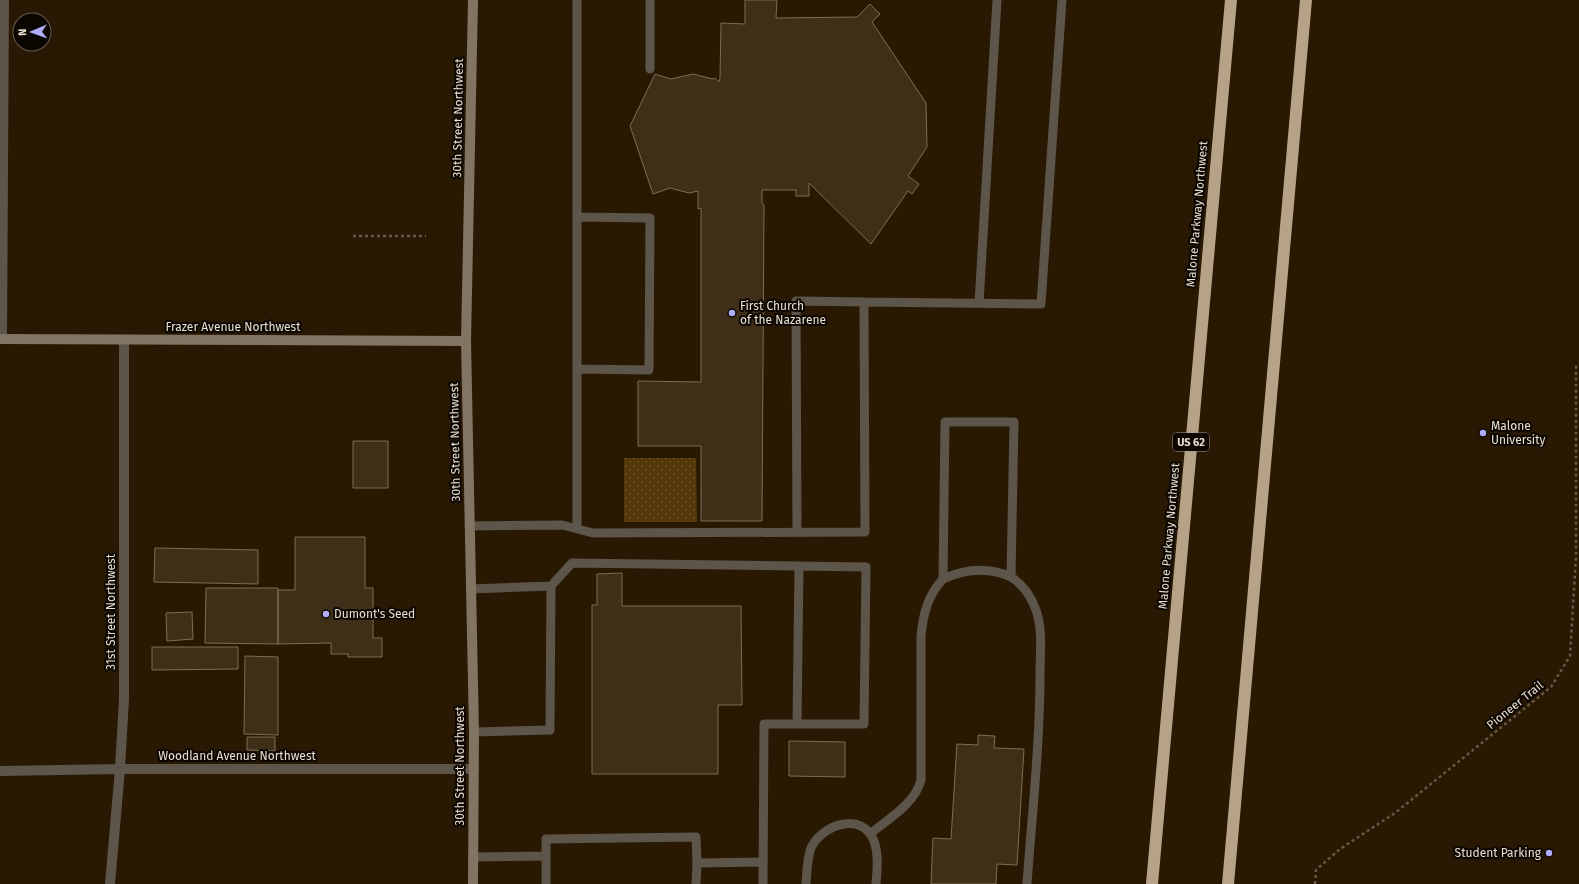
<svg xmlns="http://www.w3.org/2000/svg" width="1579" height="884" viewBox="0 0 1579 884" font-family="'Fira Sans',sans-serif">
  <style>
    .park { fill: url(#park-dots) }
    .building { fill: #402f18; stroke: #7f6c53 }
    .lines { fill: none; stroke-linecap: round; stroke-linejoin: round }
    .path { stroke: #665844; stroke-width: 2.5; stroke-dasharray: 3 3; stroke-linecap: butt }
    .lane { stroke: #5d544a; stroke-width: 9 }
    .street { stroke: #5d544a; stroke-width: 10 }
    .secondary { stroke: #817463; stroke-width: 10 }
    .highway { stroke: #b6a287; stroke-width: 12 }
    .poi-dot { fill: #b0aefa; stroke: #0c0601; stroke-width: 1.5 }
    .labels { text-anchor: middle; dominant-baseline: central; stroke-width: 4; stroke-linejoin: round; paint-order: stroke }
    .shield { fill: #0c0601; stroke: #a79f93; stroke-width: 1 }
    .shield-label { font-size: 11px; font-weight: bold; fill: #eae0d2 }
    .street-label { font-size: 12px; fill: #eae0d2; stroke: #0c0601 }
    .poi-label { font-size: 12px; fill: #eae0d2; stroke: #0c0601; text-anchor: start }
  </style>
  <defs>
    <pattern id="park-dots" width="8" height="8" patternUnits="userSpaceOnUse"><rect width="8" height="8" fill="#533706"/><path d="M2 2h.1M6 6h.1" fill="none" stroke="#6c5429" stroke-width="1.8" stroke-linecap="round"/></pattern>
  </defs>
  <rect width="100%" height="100%" fill="#291903"/>
  <path class="park" d="M 624,458 L 696,458 L 697,522 L 624,522 Z"/>
  <path class="building" d="M 745,0 L 777,0 L 776,18 L 857,17 L 870,4 L 880,14 L 872,22 L 926,103 L 927,147 L 908,176 L 919,184 L 912,194 L 908,191 L 871,244 L 809,183 L 809,196 L 796,196 L 796,190 L 762,190 L 762,203 L 764,205 L 762,521 L 701,521 L 701,446 L 638,446 L 638,381 L 701,382 L 701,208 L 698,209 L 698,191 L 689,193 L 670,188 L 653,194 L 630,126 L 655,74 L 671,79 L 693,74 L 713,79 L 715,78 L 719,82 L 720,78 L 721,23 L 745,24 Z
    M 353,441 L 388,441 L 388,488 L 353,488 Z
    M 295,537 L 365,537 L 365,588 L 373,588 L 373,638 L 382,638 L 382,657 L 348,657 L 348,654 L 331,654 L 331,643 L 278,644 L 278,590 L 295,590 Z
    M 155,548 L 258,550 L 258,584 L 154,582 Z
    M 622,573 L 622,606 L 741,606 L 742,705 L 718,705 L 718,774 L 592,774 L 592,605 L 597,605 L 597,574 Z
    M 206,588 L 278,588 L 278,644 L 205,643 Z
    M 192,612 L 193,639 L 167,641 L 166,613 Z
    M 152,647 L 238,647 L 238,669 L 152,670 Z
    M 245,656 L 278,657 L 278,735 L 244,734 Z
    M 978,735 L 995,736 L 994,748 L 1024,749 L 1017,865 L 997,864 L 996,884 L 931,884 L 933,838 L 951,839 L 957,744 L 978,745 Z
    M 247,737 L 275,737 L 275,751 L 247,750 Z
    M 789,741 L 845,742 L 845,777 L 789,776 Z"/>
  <g class="lines">
    <path class="path" d="M 353,236 L 426,236
      M 1315,884 L 1316,870 L 1340,849 L 1395,813 L 1551,687 L 1570,656 L 1576,557 L 1576,367 L 1579,364"/>
    <path class="lane" d="M 650,69 L 650,0
      M 979,303 L 997,0
      M 577,369 L 649,370 L 650,218 L 577,217
      M 469,526 L 562,525 L 593,533 L 865,532 L 864,302 L 1041,304 L 1062,0
      M 577,528 L 577,0
      M 797,532 L 796,301 L 864,302
      M 943,579 C 965,569 989,567 1011,577
      M 471,589 L 551,586
      M 797,724 L 799,567
      M 474,732 L 550,730 L 551,586 L 572,563 L 866,567 L 864,724 L 764,724 L 763,884
      M 870,834 C 888,819 915,804 921,780 L 921,636 C 923,614 928,595 943,579 L 945,422 L 1014,422 L 1011,577 C 1024,585 1031,596 1036,610 C 1043,630 1040,653 1040,674 C 1040,744 1032,814 1027,884
      M 473,857 L 546,856
      M 546,884 L 546,839 L 696,837 L 697,863 L 763,862
      M 696,884 L 697,863
      M 806,884 C 807,872 807,858 811,848 C 822,824 863,811 874,841 C 879,855 877,870 876,884"/>
    <path class="street" d="M 2,339 L 4,0
      M 0,771 L 120,769 L 474,769
      M 110,884 L 120,769 L 124,699 L 124,340"/>
    <path class="secondary" d="M 473,0 L 466,341 L 474,732 L 473,884
      M 0,339 L 466,341"/>
    <path class="highway" d="M 1152,884 L 1231,0
      M 1228,884 L 1306,0"/>
  </g>
  <g class="poi-dot">
    <circle cx="732" cy="313" r="4"/>
    <circle cx="1483" cy="433" r="4"/>
    <circle cx="326" cy="614" r="4"/>
    <circle cx="1549" cy="853" r="4"/>
  </g>
  <g class="labels">
    <rect class="shield" x="1173" y="433" width="36" height="18" rx="3"/>
    <g class="shield-label">
      <text x="1191" y="442">US 62</text>
    </g>
    <g class="street-label">
      <text transform="translate(458 118) rotate(-89)">30th Street Northwest</text>
      <text transform="translate(1197 214) rotate(-85)">Malone Parkway Northwest</text>
      <text x="233" y="327">Frazer Avenue Northwest</text>
      <text transform="translate(455 442) rotate(-91)">30th Street Northwest</text>
      <text transform="translate(1169 536) rotate(-85)">Malone Parkway Northwest</text>
      <text transform="translate(111 612) rotate(-90)">31st Street Northwest</text>
      <text transform="translate(1515 705) rotate(-39)">Pioneer Trail</text>
      <text x="237" y="756">Woodland Avenue Northwest</text>
      <text transform="translate(460 766) rotate(-90)">30th Street Northwest</text>
    </g>
    <g class="poi-label">
      <text x="740" y="306">First Church<tspan x="740" dy="14">of the Nazarene</tspan></text>
      <text x="1491" y="426">Malone<tspan x="1491" dy="14">University</tspan></text>
      <text x="334" y="614">Dumont's Seed</text>
      <text x="1541" y="853" text-anchor="end">Student Parking</text>
    </g>
  </g>
  <g transform="translate(32 32) rotate(268)"><circle r="19" fill="#0c0601" stroke="#655d55"/>
  <path d="M0-3L7 15L0 10L-7 15Z" fill="#b0aefa"/>
  <text y="-6" font-size="11" font-weight="bold" text-anchor="middle" fill="#eae0d2">N</text>
  </g>
</svg>
